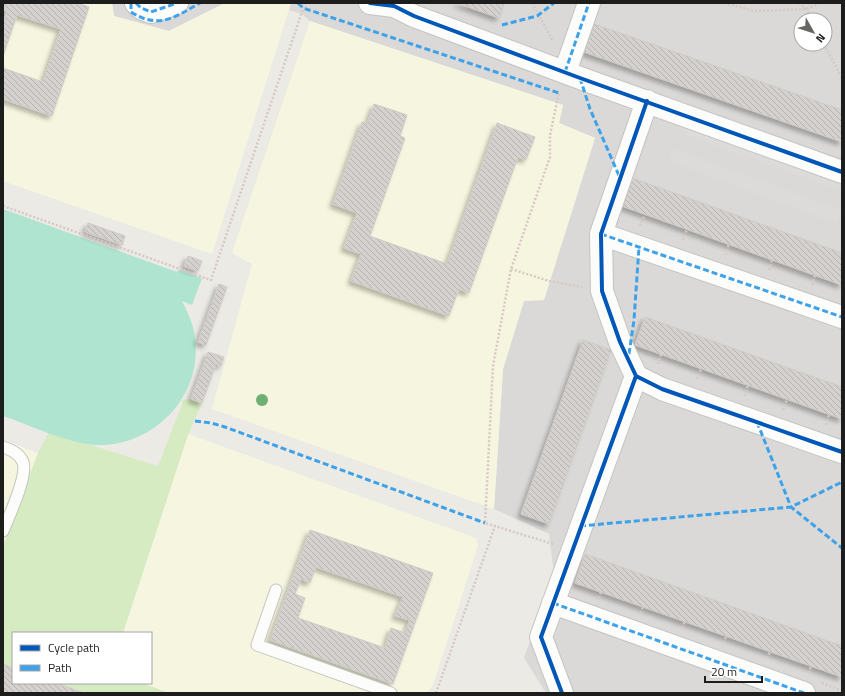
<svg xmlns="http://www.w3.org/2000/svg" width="845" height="696" viewBox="0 0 845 696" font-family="'Titillium Web',sans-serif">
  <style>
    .residential { fill: #dbd9d7; fill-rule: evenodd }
    .education { fill: #f6f6e0 }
    .grass { fill: #d7ebc2 }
    .pitch { fill: #afe5d0 }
    .parking { fill: #dcdbd9 }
    .building { fill: url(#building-back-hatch); stroke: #cfcbc6; fill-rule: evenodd; filter: url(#shadow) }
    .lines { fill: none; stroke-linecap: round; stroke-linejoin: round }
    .lane-casing { stroke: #c4c4c1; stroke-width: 13 }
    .street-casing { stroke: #c4c4c1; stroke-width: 24 }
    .path { stroke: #d7c8c4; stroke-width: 2.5; stroke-dasharray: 2 2; stroke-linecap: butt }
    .lane { stroke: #fcfcfb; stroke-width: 11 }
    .street { stroke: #fcfcfb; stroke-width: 22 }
    .quiet { stroke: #3da2ea; stroke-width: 3; stroke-dasharray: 6 3; stroke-linecap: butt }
    .cycleway-casing { stroke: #fff; stroke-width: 6 }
    .cycleway { stroke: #0057b8; stroke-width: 4 }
    .tree { fill: #6eaf73 }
  </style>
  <defs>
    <pattern id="building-back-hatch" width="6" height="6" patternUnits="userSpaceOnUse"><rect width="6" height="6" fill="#d4d1ce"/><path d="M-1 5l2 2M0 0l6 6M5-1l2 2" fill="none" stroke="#b6b3b0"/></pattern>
    <filter id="shadow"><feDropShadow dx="-3.5" dy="3.5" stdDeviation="2" flood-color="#0004"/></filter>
  </defs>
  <rect width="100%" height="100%" fill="#eceae5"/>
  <path class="residential" d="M 112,3 L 225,3 L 169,31 L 114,16 Z
    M 291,3 L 842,3 L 842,693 L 546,693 L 524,658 L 554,574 L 549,534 L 494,509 L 503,369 L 524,301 L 544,300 L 595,138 L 559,123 L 563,105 L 310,21 L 302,14 L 289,10 ZM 801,20 L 825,20 L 825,44 L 801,44 Z"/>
  <path class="education" d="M 3,3 L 112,3 L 114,16 L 169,31 L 225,3 L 291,3 L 212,254 L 3,181 Z
    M 310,21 L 563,105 L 559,123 L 595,138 L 544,300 L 524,301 L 503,369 L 494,509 L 212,409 L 252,264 L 232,253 Z
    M 188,434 L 476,538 L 478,546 L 433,685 L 426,693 L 169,693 L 142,683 L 151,683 L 151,633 L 123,633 Z
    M 3,440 L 38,453 L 3,546 Z"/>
  <path class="grass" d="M 191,399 L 202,403 L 188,435 L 123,633 L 13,633 L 13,668 L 3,664 L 3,546 L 38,453 L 49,432 L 158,466 L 182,404 L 182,400 Z
    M 56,683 L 142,683 L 169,693 L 84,693 Z"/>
  <path class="pitch" d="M 3,209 L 177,272 L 178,270 L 202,278 L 192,305 L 182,301 C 188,313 194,325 195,338 C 203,395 155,446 98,445 C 71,445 30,425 3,416 Z"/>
  <path class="parking" d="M 667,115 L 842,179 L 842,191 L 687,135 Z
    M 673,149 L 841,210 L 837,224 L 669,161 Z"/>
  <path class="building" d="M 3,3 L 77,3 L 89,7 L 52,116 L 3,99 L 3,68 L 43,82 L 61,29 L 17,15 L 3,56 L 3,23 L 7,11 L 3,10 Z
    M 457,3 L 504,3 L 499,18 Z
    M 594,24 L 842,110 L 842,142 L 584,52 Z
    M 374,104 L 407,115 L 400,136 L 405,138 L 370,236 L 447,264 L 497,123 L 535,137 L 526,160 L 518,157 L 469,293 L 459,289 L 449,316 L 351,281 L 361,254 L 344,248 L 357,213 L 333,204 L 362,122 L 367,124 Z
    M 632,178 L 842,253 L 842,285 L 622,206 Z
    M 88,223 L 125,236 L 122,245 L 85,232 Z
    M 188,256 L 202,261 L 198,271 L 184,266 Z
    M 219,284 L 227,287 L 206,345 L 198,342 Z
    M 645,317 L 842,387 L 842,419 L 635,345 Z
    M 583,340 L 611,350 L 549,524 L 521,514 Z
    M 208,352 L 224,357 L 221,366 L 216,364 L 202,403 L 191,399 Z
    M 310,530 L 433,573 L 393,684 L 270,640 ZM 316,567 L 403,597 L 395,616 L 410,620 L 405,633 L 391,628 L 385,648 L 298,618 L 305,598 L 295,594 L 301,579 L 310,583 Z
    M 585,554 L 842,646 L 842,677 L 575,583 Z
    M 3,664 L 13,668 L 13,683 L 56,683 L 84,693 L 3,693 Z"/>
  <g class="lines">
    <g class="lane-casing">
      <path id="lane" d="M 3,447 C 11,450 19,453 23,462 C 28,476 9,516 3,531
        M 276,590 L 257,645 L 391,693"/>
    </g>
    <g class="street-casing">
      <path id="street" d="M 136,3 L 141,8 L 151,12 L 177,3
        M 370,3 L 394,6 L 414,16 L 580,78 L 842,172
        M 565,72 L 589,3
        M 647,101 L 601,234 L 602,291 L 620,342 L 636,376 L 662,389 L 842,452
        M 601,234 L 842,317
        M 553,603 L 804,693
        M 562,693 L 541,637 L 636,376"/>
    </g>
    <path class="path" d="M 532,3 L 553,41
      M 724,3 L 755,11 L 806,9 L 821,3
      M 799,3 L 806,9 L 812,20
      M 824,44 L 842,78
      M 3,206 L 211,280 L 305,3
      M 640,226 L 645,214
      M 683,240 L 687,229
      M 726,255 L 729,244
      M 511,269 L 549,281 L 582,287
      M 769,270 L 772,260
      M 812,285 L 815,275
      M 658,364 L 661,354
      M 697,379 L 701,369
      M 745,396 L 748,385
      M 783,410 L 787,399
      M 826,425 L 829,414
      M 553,544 L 485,523 L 493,366 L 511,269 L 550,157 L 550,135 L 559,92
      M 599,598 L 601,592
      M 641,613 L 643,606
      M 682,628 L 685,621
      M 724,643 L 726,636
      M 767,658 L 770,652
      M 809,673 L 811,666
      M 822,683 L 842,691
      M 436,693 L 495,526"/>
    <use href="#lane" class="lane"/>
    <use href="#street" class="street"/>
    <path class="quiet" d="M 131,3 L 131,12 C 159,30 175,17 200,3
      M 136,3 L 141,8 L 151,12 L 177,3
      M 298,3 L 303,8 L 559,93
      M 502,25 L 537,16 L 554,3
      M 565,72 L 589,3
      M 580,78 L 590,109 L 620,178
      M 601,234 L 842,317
      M 629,354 L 634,320 L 639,247
      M 195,421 L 211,423 L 225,427 L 485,523
      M 757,422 L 791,507 L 842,548
      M 580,526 L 791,507 L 842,482
      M 553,603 L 804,693"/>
    <g class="cycleway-casing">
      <path id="cycleway" d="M 370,3 L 394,6 L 414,16 L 580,78 L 842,172
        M 647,101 L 601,234 L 602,291 L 620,342 L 636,376 L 662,389 L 842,452
        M 562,693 L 541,637 L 636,376"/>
    </g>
    <use href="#cycleway" class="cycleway"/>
  </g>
  <circle class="tree" cx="262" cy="400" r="6"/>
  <rect width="845" height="696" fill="none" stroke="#1d1d1d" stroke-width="8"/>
  <rect x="12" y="632" width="140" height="52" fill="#ffffff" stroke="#a5a5a5"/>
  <rect x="20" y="645" width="20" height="6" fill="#0057b8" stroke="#a5a5a5"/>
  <text x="48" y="652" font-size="12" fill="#1d1d1d">Cycle path</text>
  <rect x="20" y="665" width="20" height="6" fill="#3da2ea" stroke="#a5a5a5"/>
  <text x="48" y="672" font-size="12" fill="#1d1d1d">Path</text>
  <g transform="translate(813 32) rotate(129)"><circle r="19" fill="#ffffff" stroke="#a5a5a5"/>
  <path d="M0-3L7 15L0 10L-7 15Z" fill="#656563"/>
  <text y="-6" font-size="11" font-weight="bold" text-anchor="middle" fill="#1d1d1d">N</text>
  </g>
  <path d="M705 676v6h57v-6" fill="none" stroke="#1d1d1d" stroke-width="2"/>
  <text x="711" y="676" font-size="12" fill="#1d1d1d" stroke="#ffffff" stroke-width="3" paint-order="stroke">20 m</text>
</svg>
